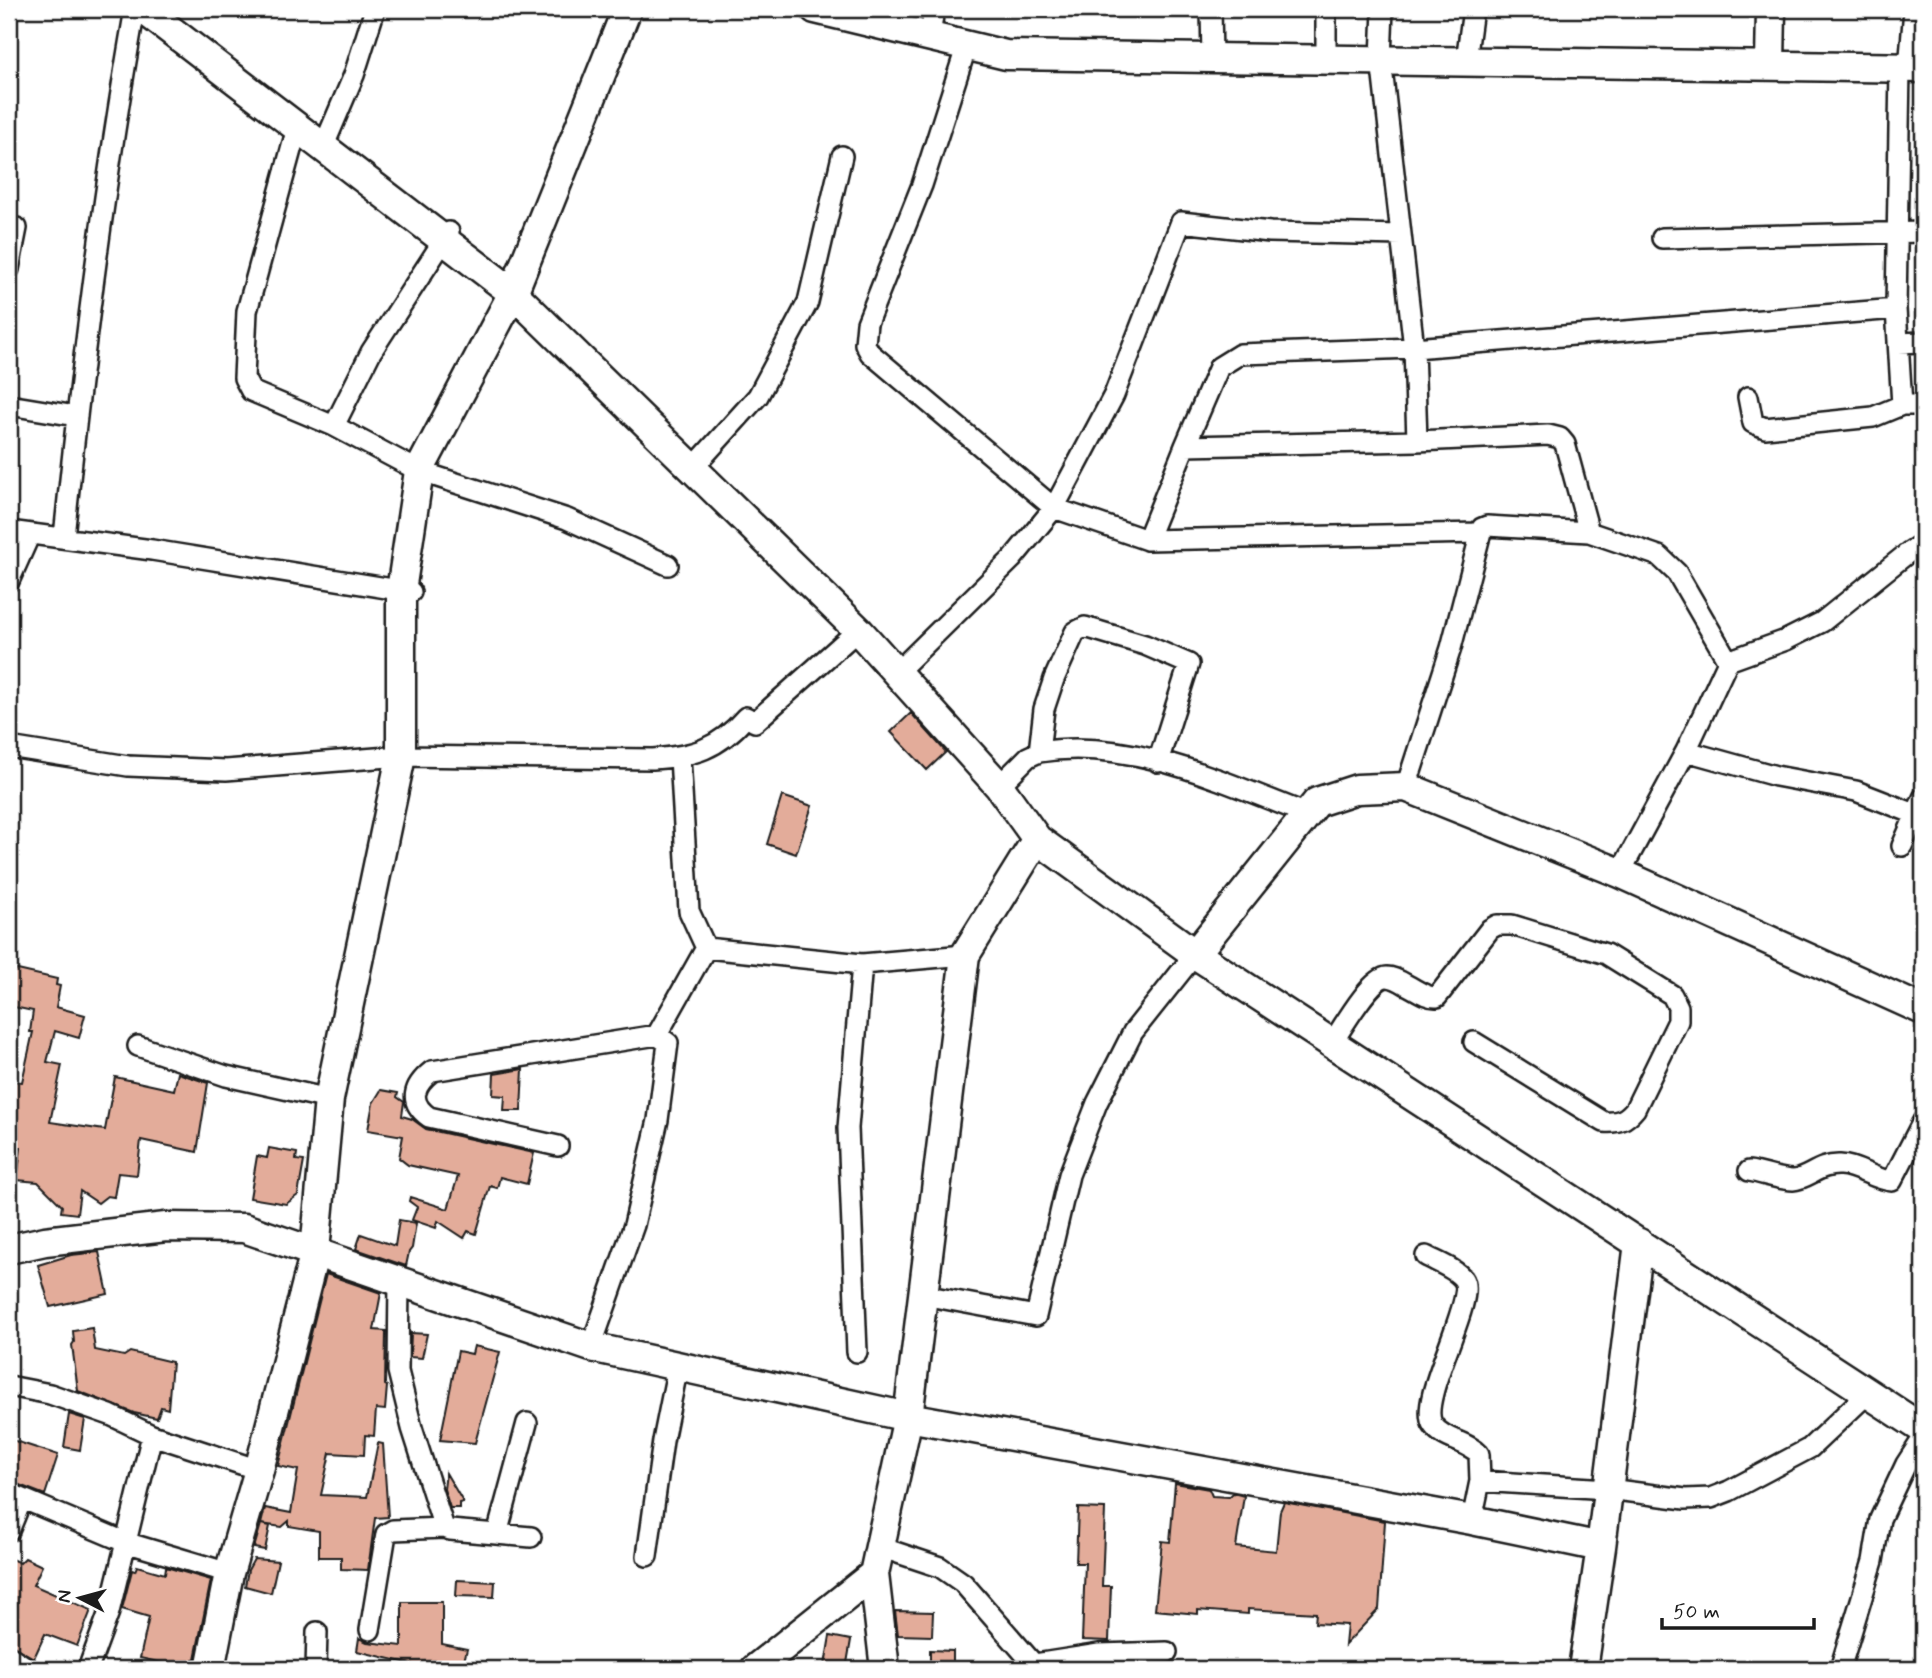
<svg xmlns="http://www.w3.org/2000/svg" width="1932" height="1678" viewBox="0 0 1932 1678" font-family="Mynerve,sans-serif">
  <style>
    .building { fill: #e3ac9a; stroke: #1c1c1c; stroke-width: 2 }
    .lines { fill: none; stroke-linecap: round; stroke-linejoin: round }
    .street-casing { stroke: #1c1c1c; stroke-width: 24 }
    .secondary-casing { stroke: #1c1c1c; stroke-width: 33 }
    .street { stroke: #fff; stroke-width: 19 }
    .secondary { stroke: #fff; stroke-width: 28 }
  </style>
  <rect width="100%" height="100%" fill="#fff"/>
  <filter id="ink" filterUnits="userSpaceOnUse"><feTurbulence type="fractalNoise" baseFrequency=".0143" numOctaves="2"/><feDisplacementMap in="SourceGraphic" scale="14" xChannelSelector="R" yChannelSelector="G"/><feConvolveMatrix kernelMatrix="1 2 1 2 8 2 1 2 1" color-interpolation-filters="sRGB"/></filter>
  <g filter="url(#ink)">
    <path class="building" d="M 911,713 L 946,752 L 927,770 L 891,732 Z
      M 782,796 L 812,806 L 796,854 L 767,844 Z
      M 9,968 L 57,979 L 56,985 L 60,986 L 56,1007 L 85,1015 L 79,1038 L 55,1031 L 47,1062 L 62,1065 L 50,1122 L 105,1130 L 115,1077 L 174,1090 L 178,1073 L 208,1083 L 197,1152 L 141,1140 L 137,1175 L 118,1173 L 114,1197 L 107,1196 L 98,1203 L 80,1191 L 77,1214 L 61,1212 L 62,1206 L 38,1182 L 17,1180 L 21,1148 L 9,1147 L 9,1081 L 22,1082 L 33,1032 L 30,1032 L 33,1011 L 9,1006 Z
      M 523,1069 L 521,1111 L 504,1111 L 505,1096 L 493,1095 L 494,1074 Z
      M 381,1090 L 398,1093 L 397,1097 L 404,1102 L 402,1116 L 412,1119 L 426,1129 L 534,1153 L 527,1184 L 500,1177 L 497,1188 L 490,1186 L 476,1234 L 468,1231 L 464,1238 L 438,1221 L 436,1228 L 412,1220 L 417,1207 L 409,1201 L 410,1197 L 448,1209 L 458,1176 L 408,1165 L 399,1158 L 403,1136 L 368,1130 L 373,1103 Z
      M 269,1148 L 297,1153 L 296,1160 L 304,1161 L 298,1195 L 286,1204 L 250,1198 L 257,1156 L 267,1158 Z
      M 399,1220 L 416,1223 L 412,1248 L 409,1252 L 406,1266 L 356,1249 L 361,1234 L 395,1246 Z
      M 99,1252 L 108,1294 L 50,1307 L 38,1265 L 71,1255 Z
      M 326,1274 L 381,1293 L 374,1330 L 386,1331 L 385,1385 L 387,1386 L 385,1410 L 376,1409 L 374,1436 L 365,1435 L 364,1455 L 330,1453 L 321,1495 L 367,1497 L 378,1443 L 383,1444 L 388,1517 L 375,1518 L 368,1570 L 341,1569 L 341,1557 L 319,1557 L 319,1531 L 289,1526 L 289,1521 L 282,1527 L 261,1524 L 265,1508 L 291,1513 L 298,1470 L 278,1466 Z
      M 92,1328 L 95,1350 L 124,1356 L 130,1352 L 172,1362 L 168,1409 L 161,1407 L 157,1418 L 134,1413 L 78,1391 L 72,1345 L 74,1342 L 73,1331 Z
      M 411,1333 L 427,1334 L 422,1358 L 410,1357 Z
      M 474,1346 L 500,1352 L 475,1443 L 440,1440 L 458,1351 L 472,1354 Z
      M 69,1414 L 85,1419 L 80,1450 L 64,1447 Z
      M 9,1439 L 58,1455 L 45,1495 L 9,1481 Z
      M 446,1473 L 463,1502 L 459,1503 L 459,1508 L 450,1508 L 444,1489 Z
      M 1175,1483 L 1209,1489 L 1212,1496 L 1229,1497 L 1233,1493 L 1244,1496 L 1236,1547 L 1276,1551 L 1280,1511 L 1284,1502 L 1385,1521 L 1379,1609 L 1345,1645 L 1347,1625 L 1315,1623 L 1316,1613 L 1248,1609 L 1248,1614 L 1198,1610 L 1198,1614 L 1155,1610 L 1162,1541 L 1170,1542 Z
      M 1078,1508 L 1105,1509 L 1102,1586 L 1111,1586 L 1109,1641 L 1082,1640 L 1085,1563 L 1076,1563 Z
      M 261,1524 L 270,1526 L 265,1550 L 254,1548 Z
      M 9,1558 L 20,1563 L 25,1558 L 42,1566 L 33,1585 L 91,1610 L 77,1646 L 45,1634 L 34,1658 L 9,1644 Z
      M 254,1559 L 278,1561 L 271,1593 L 245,1586 L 248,1570 Z
      M 137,1566 L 165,1574 L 166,1567 L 211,1580 L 195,1659 L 193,1659 L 190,1669 L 140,1658 L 149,1617 L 122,1609 L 132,1570 L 135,1571 Z
      M 457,1580 L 495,1582 L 494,1597 L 456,1596 Z
      M 402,1602 L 442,1602 L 442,1644 L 467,1649 L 462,1669 L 411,1669 L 412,1664 L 357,1651 L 359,1638 L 367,1642 L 402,1646 Z
      M 895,1611 L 933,1612 L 932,1636 L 898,1635 Z
      M 830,1636 L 851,1640 L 846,1669 L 825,1665 Z
      M 930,1650 L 953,1651 L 953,1669 L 930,1669 Z"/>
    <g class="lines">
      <g class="street-casing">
        <path id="street" d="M 1211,9 L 1212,57
          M 930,37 L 934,9
          M 967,45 L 922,185 L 867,323 L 865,344 L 870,353 L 1054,508 L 1147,540 L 1185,446 L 1417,441 L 1414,348 L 1381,59 L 1383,9
          M 1326,61 L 1326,9
          M 1466,61 L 1473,9
          M 1909,68 L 1914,9
          M 297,128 L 247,311 L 244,378 L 251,391 L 334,426 L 419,471 L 567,519 L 668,565
          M 322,150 L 354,75 L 375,9
          M 1662,238 L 1923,232
          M 9,269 L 17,228
          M 1896,309 L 1902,405 L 1923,405
          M 1898,343 L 1923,342
          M 1748,397 L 1753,423 L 1765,428 L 1873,417 L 1902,405
          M 9,405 L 76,416
          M 334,426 L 371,352 L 449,232
          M 1417,441 L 1548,435 L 1560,438 L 1565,444 L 1589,532 L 1659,556 L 1677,573 L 1728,661
          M 1185,446 L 1219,367 L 1240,354 L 1414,348 L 1896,309 L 1900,68
          M 693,468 L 758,396 L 808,302 L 842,156
          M 9,531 L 152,550 L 411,592
          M 64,537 C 82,360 104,184 135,9
          M 1147,540 L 1479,533
          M 9,581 L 30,534
          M 896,673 L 1012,559 L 1054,508 L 1114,395 L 1181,222 L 1270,232 L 1401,235
          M 9,747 L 128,766 L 226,770 L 401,756 L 653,759 C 694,756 718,749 746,717 L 755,722 L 858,630
          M 1686,751 L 1776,776 L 1856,791 L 1915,814
          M 1039,752 L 1044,709 L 1054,679 L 1075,632 L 1085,627 L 1145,645 L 1189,664 L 1158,762
          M 680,757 L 689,911 L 706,948
          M 999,786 L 1028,757 L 1039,752 C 1131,737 1223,782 1307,814
          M 1406,787 L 1451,648 L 1482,528 L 1487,526 L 1589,532
          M 1902,846 L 1923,798
          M 1620,873 L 1686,751 L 1728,661 L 1786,640 L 1822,622 L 1909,552 L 1923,543
          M 706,948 L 862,964 L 965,955
          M 1332,1043 C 1341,1030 1371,977 1387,977 C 1394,977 1402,982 1407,985 C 1417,990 1427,998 1437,997 L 1490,929 L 1497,925 L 1512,925 L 1606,954 L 1672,995 L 1678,1007 L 1678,1021 L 1635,1109 C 1626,1120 1619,1123 1604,1122 L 1474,1042
          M 138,1046 L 226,1076 L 329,1099
          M 558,1146 L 429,1117 C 408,1102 413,1086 432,1071 L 657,1035
          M 1749,1171 C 1762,1173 1781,1180 1793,1180 C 1808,1179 1819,1164 1840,1165 C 1859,1166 1874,1180 1892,1181 L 1923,1121
          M 1426,1256 C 1437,1262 1456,1269 1463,1279 C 1478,1299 1416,1400 1433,1425 C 1443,1440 1467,1441 1479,1454 L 1480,1481 L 1472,1520
          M 399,1280 L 398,1371 L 412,1428 L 444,1528 L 450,1530 L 531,1537
          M 923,1295 L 1036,1316 L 1069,1175 L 1097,1103 L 1133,1032 L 1195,954
          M 591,1347 L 634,1225 L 658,1120 L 668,1043 L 657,1035 L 706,948
          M 857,1352 L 848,1128 L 862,964
          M 9,1386 L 50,1394 L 110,1415 L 152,1435 L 259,1470
          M 1480,1481 L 1608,1489 L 1685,1499 L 1711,1498 L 1729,1491 L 1810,1448 L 1868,1393
          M 9,1493 L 125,1542 L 229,1573
          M 9,1531 L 22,1499
          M 497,1534 L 527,1423
          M 880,1547 L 940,1567 L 963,1583 L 1038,1669
          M 647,1556 L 663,1441 L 678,1366
          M 370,1630 L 386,1534 L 393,1530 L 444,1528
          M 9,1656 L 29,1669
          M 1035,1664 L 1099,1654 L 1167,1652
          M 88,1669 L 109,1612 L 152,1435
          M 316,1669 L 317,1632
          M 1840,1669 L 1873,1561 L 1880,1519 L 1906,1464 L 1923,1438"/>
      </g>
      <g class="secondary-casing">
        <path id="secondary" d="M 143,9 L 513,293 L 858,630 L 999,786 L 1037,839 L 1195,954 L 1923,1429
          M 815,9 L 1006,55 L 1923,68
          M 1770,65 L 1771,9
          M 1037,839 L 965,955 L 908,1417 L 1472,1520 L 1601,1547
          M 1195,954 L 1317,802 L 1357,789 L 1406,787 L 1620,873 L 1923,1010
          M 9,1249 L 45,1241 L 166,1227 L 244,1228 L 591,1347 L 908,1417 L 874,1574 L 755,1669
          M 874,1574 L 885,1669
          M 210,1669 L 229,1573 L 259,1470 L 315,1251 L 329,1099 L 401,756 L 401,591 L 419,471 L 513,293 L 627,9
          M 1583,1669 L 1601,1547 L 1639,1243"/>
      </g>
      <use href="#street" class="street"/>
      <use href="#secondary" class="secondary"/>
    </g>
  </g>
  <rect width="1932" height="1678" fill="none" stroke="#fff" stroke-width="35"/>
  <rect x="18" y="18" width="1897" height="1643" fill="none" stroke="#1c1c1c" stroke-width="2.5" filter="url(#ink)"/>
  <g transform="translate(80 1598) rotate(276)" stroke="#ffffff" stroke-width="5" paint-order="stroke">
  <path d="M0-5L12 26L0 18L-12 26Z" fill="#1c1c1c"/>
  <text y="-10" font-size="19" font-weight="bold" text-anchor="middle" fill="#1c1c1c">N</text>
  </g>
  <path d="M1662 1618v10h152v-10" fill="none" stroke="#1c1c1c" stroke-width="3.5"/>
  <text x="1673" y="1618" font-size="21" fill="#1c1c1c" stroke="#ffffff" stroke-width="5" paint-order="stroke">50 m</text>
</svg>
